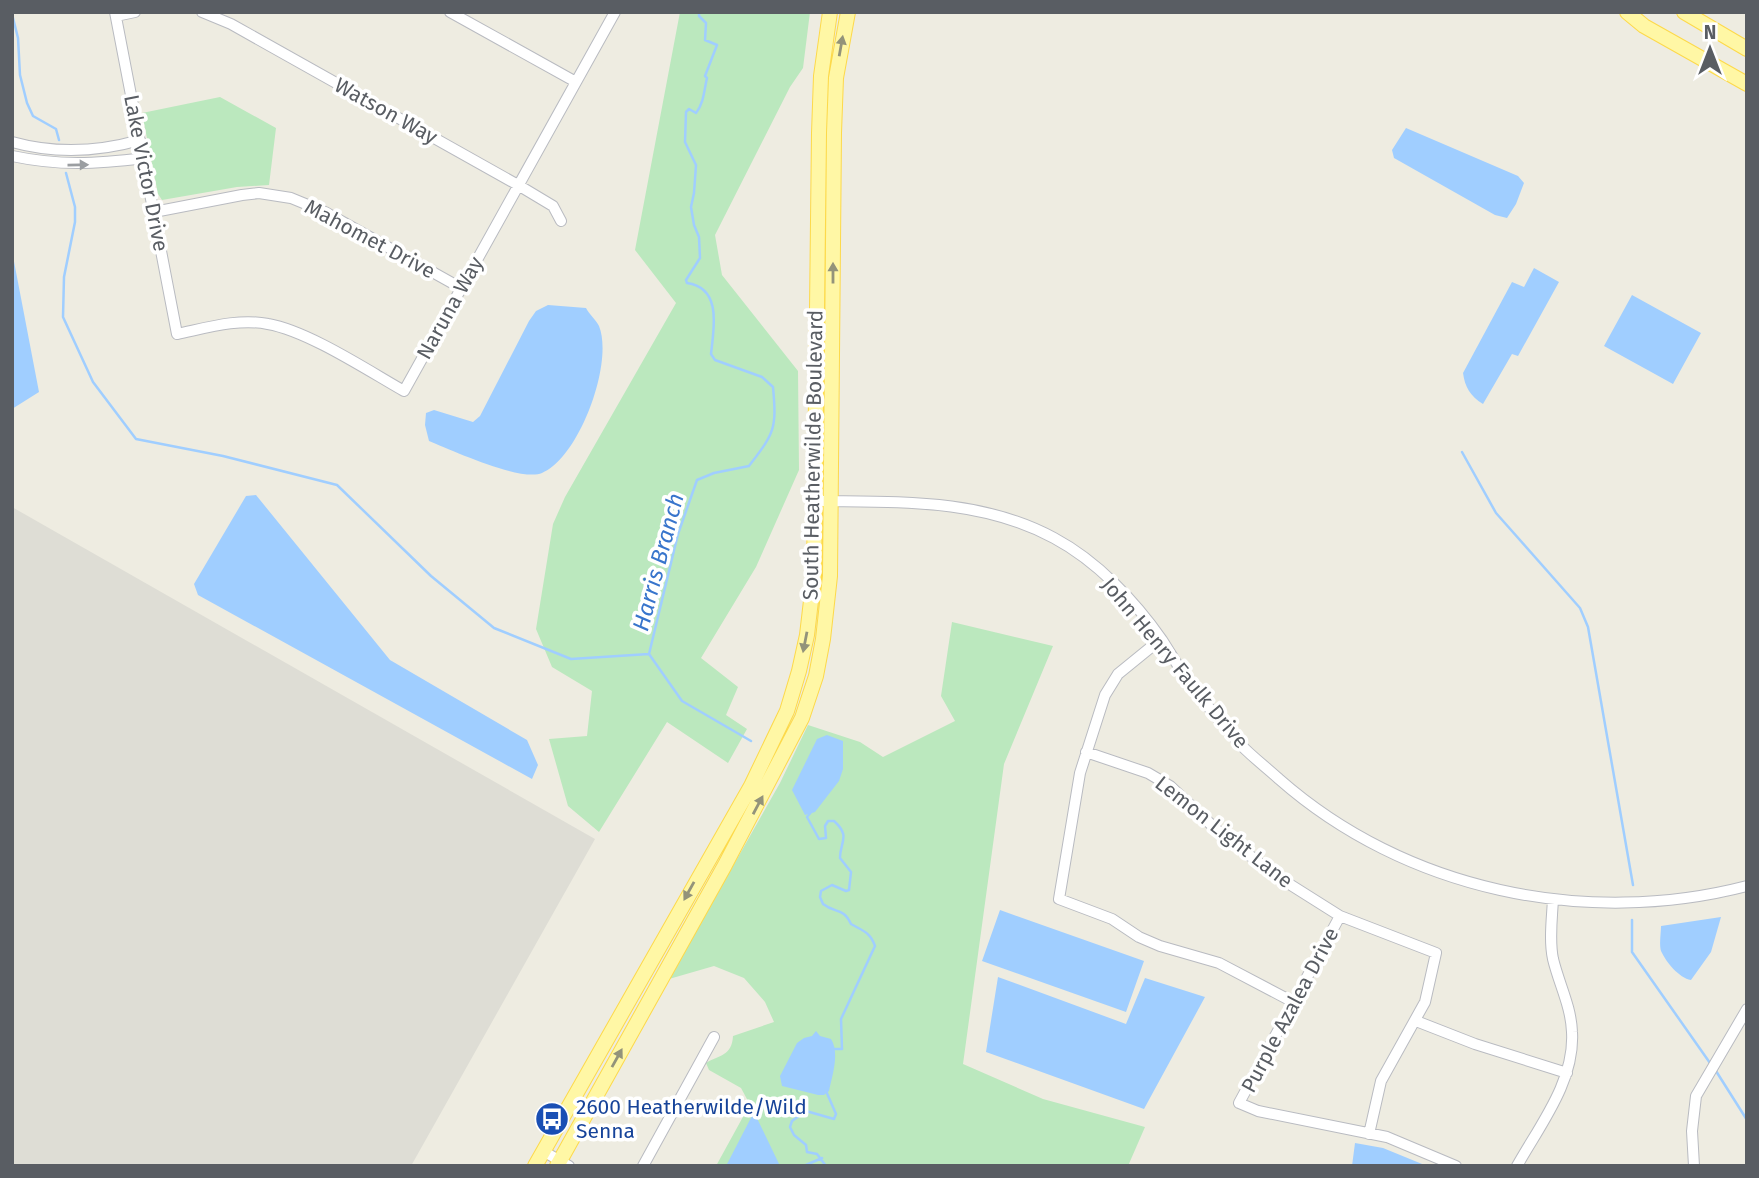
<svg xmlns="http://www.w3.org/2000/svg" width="1759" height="1178" viewBox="0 0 1759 1178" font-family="'Fira Sans',sans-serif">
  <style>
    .industrial { fill: #deddd5 }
    .green { fill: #bbe8be }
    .water { fill: #a0ceff }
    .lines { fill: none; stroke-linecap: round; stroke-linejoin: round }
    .stream { stroke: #a0ceff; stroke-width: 2.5 }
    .minor-casing { stroke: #b9bbc1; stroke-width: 12 }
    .major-casing { stroke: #fdd94a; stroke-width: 16 }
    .minor { stroke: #fff; stroke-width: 10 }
    .major { stroke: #fff7a5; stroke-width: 14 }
    .oneway { fill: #93937a }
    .oneway2 { fill: #9b9ea1 }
    .labels { text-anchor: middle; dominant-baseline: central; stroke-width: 7; stroke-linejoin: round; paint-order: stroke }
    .street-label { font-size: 21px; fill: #595d63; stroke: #fff }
    .transit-label { font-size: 21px; fill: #164399; stroke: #fff; text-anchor: start }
    .water-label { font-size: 23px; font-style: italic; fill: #3875cc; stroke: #fff }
  </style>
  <rect width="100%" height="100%" fill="#eeece1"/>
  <path class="industrial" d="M 12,507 L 595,839 L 411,1166 L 12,1166 Z"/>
  <path class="green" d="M 680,12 L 810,12 L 803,68 L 790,87 L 715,235 L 722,275 L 798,371 L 799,470 L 756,567 L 701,658 L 738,687 L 726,715 L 747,729 L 728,763 L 667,722 L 599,832 L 568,806 L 549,739 L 587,736 L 592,691 L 552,667 L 536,629 L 553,524 L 565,497 L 676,303 L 635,250 Z
    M 220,97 L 276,128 L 269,185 L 237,187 L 162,200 L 158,194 L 142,113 Z
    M 952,622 L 1053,646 L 1004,764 L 963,1064 L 1043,1099 L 1145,1127 L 1128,1166 L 716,1166 L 744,1115 L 748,1101 L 741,1088 L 709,1070 L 706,1063 C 719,1055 732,1056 733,1036 L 774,1022 L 765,1002 L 744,978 L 714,966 L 669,979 L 780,783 L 808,725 L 860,742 L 883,757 L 955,721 L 941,696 Z"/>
  <path class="water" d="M 1406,128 L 1518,176 L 1524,183 L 1516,204 L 1507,218 L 1495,215 L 1394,158 L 1392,150 Z
    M 12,251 L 39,392 L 12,409 Z
    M 1534,268 L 1559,282 L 1518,356 L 1512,354 L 1483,404 C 1470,396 1465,387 1463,373 L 1512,282 L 1524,287 Z
    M 1632,295 L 1701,333 L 1673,384 L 1604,346 Z
    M 548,305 L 586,308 C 589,314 596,320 599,326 C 614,363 579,458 542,473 C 521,482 451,450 429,441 L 425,425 L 426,413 L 434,410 L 473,422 L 480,416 L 529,321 L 536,311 Z
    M 256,495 L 390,660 L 527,740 L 538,765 L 532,779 L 198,595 L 194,584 L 246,496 Z
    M 827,735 L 843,741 L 843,769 L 839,781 L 815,812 L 805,815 L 792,790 L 817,739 Z
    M 1000,910 L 1144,961 L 1126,1012 L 982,961 Z
    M 1721,917 L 1711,952 L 1691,980 C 1679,978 1666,962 1661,951 C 1659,944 1661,933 1661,926 Z
    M 998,977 L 1126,1024 L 1145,978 L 1205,997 L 1144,1109 L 986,1052 Z
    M 816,1031 L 820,1036 L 831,1039 C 840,1053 832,1076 829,1091 L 824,1095 L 818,1095 L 782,1086 L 780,1076 L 797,1043 L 804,1038 L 812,1036 Z
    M 754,1112 L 780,1166 L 726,1166 Z
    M 1355,1143 L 1383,1148 L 1427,1166 L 1352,1166 Z"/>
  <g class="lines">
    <path class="stream" d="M 12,14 L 18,38 L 20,75 L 27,103 L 33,116 L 56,129 L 59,140
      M 66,173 L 75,207 L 75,222 L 64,277 L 63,317 L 93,382 L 136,439 L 223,456 L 337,485 L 431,576 L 494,628 L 571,659 L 649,654
      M 1462,452 L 1496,513 L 1580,608 L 1588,627 L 1633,885
      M 649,654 L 678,534 L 697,480 L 714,473 L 749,466 C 774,433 777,430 773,387 L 762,377 L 715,360 L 711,354 C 714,327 722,288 687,283 L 686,280 L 700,258 L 699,237 L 694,225 L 691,207 L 694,193 L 696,165 L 685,142 L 686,112 L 689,109 L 696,113 C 704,103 704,90 707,78 L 705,76 L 717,45 L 705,40 L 706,23 L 699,16 L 699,12
      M 649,654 L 682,701 L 751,741
      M 812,811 L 807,817 L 819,839 L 826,838 L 825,826 L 828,821 L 834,821 C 851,836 840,842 840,858 L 851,872 L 849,890 L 846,891 L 832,885 L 821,891 L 820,897 L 823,904 C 836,914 843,907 851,924 C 863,931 870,932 875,946 L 841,1019 L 842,1049 L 832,1049
      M 1632,920 L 1632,952 L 1710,1063
      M 1716,1071 L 1747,1120
      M 806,1165 L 822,1158
      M 826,1166 L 817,1154 L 807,1152 L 806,1145 L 794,1135 L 790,1127 L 792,1121 L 806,1111 L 834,1119 L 836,1114 L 826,1091"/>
    <g class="minor-casing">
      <path id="minor" d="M 115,12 L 177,334 C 206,328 238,318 268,324 C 308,331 367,370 404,391 L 615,12
        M 202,12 L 231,24 L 518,185 L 553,206 L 561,221
        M 450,12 L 576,82
        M 116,16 L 135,12
        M 12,142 C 55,154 98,152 140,140
        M 12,156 C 59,166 96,164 144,158
        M 154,212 L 242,195 L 259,193 L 291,198 L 325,212 L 461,288
        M 823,501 C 902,502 982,499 1054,538 C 1097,561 1135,601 1162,640 C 1171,654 1179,668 1188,681 C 1204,703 1222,723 1239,743 C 1251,756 1266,767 1279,779 C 1405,890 1585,928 1747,886
        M 1161,639 L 1118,674 L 1105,695 L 1080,773 L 1059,899 L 1112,919 L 1139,937 L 1160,946 L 1219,963 L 1295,1003
        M 1086,752 L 1148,773 L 1170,786 L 1218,831 L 1275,875 L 1340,916 L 1436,953 L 1425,1002 L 1381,1081 L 1369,1134
        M 1340,916 L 1239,1103 L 1258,1111 L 1387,1137 L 1456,1166
        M 1416,1021 L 1475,1044 L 1567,1073
        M 543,1151 L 569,1166
        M 643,1166 L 714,1037
        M 1517,1166 C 1540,1125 1575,1081 1572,1032 C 1571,1006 1559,984 1553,959 C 1549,940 1552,919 1553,899
        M 1694,1166 L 1692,1131 L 1696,1096 L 1747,1009"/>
    </g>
    <g class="major-casing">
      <path id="major" d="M 1627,12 L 1644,26 L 1747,84
        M 1684,12 L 1747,49
        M 535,1166 L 751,786 L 787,711 L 799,671 L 807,635 L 814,575 L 819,133 L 821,76 L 830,12
        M 557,1166 L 725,865 L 802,718 L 816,676 L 823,639 L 830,576 L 834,133 L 836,78 L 848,12"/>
    </g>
    <use href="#minor" class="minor"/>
    <use href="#major" class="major"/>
  </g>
  <defs><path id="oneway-solid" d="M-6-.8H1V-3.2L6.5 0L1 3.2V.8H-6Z" transform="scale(1.75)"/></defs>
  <g class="oneway">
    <use href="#oneway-solid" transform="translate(841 46) rotate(-80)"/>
    <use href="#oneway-solid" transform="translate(833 273) rotate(-90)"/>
    <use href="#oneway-solid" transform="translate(805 642) rotate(101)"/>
    <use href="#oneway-solid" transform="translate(758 805) rotate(-62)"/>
    <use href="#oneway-solid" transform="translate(689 891) rotate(119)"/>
    <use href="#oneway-solid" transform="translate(617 1058) rotate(-61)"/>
  </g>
  <use class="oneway2" href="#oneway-solid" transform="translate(78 165) rotate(-1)"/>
  <defs>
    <g id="bus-disc" transform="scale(1.75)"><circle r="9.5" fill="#1a4fb4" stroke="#fff"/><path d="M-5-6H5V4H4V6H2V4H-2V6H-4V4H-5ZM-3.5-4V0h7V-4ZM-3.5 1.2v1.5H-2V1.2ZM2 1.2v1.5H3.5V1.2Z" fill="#fff"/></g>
  </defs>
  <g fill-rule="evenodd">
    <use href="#bus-disc" x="552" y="1119"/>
  </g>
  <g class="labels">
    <g class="street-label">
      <text transform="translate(386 111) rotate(29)">Watson Way</text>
      <text transform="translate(146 173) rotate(79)">Lake Victor Drive</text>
      <text transform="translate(370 239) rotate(28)">Mahomet Drive</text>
      <text transform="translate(450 308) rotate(-61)">Naruna Way</text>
      <text transform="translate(813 455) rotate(-89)">South Heatherwilde Boulevard</text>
      <text transform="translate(1175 663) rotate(50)">John Henry Faulk Drive</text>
      <text transform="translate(1224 832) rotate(38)">Lemon Light Lane</text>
      <text transform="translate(1290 1010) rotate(-62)">Purple Azalea Drive</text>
    </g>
    <g class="transit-label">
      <text x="576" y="1107">2600 Heatherwilde/Wild<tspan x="576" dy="24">Senna</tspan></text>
    </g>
    <g class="water-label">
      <text transform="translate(658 562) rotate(-75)">Harris Branch</text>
    </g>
  </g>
  <rect width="1759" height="1178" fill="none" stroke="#595d63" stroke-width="28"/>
  <g transform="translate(1710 49)" stroke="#ffffff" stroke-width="5" paint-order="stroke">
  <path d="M0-5L12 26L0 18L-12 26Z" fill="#595d63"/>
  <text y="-10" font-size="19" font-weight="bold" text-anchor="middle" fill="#595d63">N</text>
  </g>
</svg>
